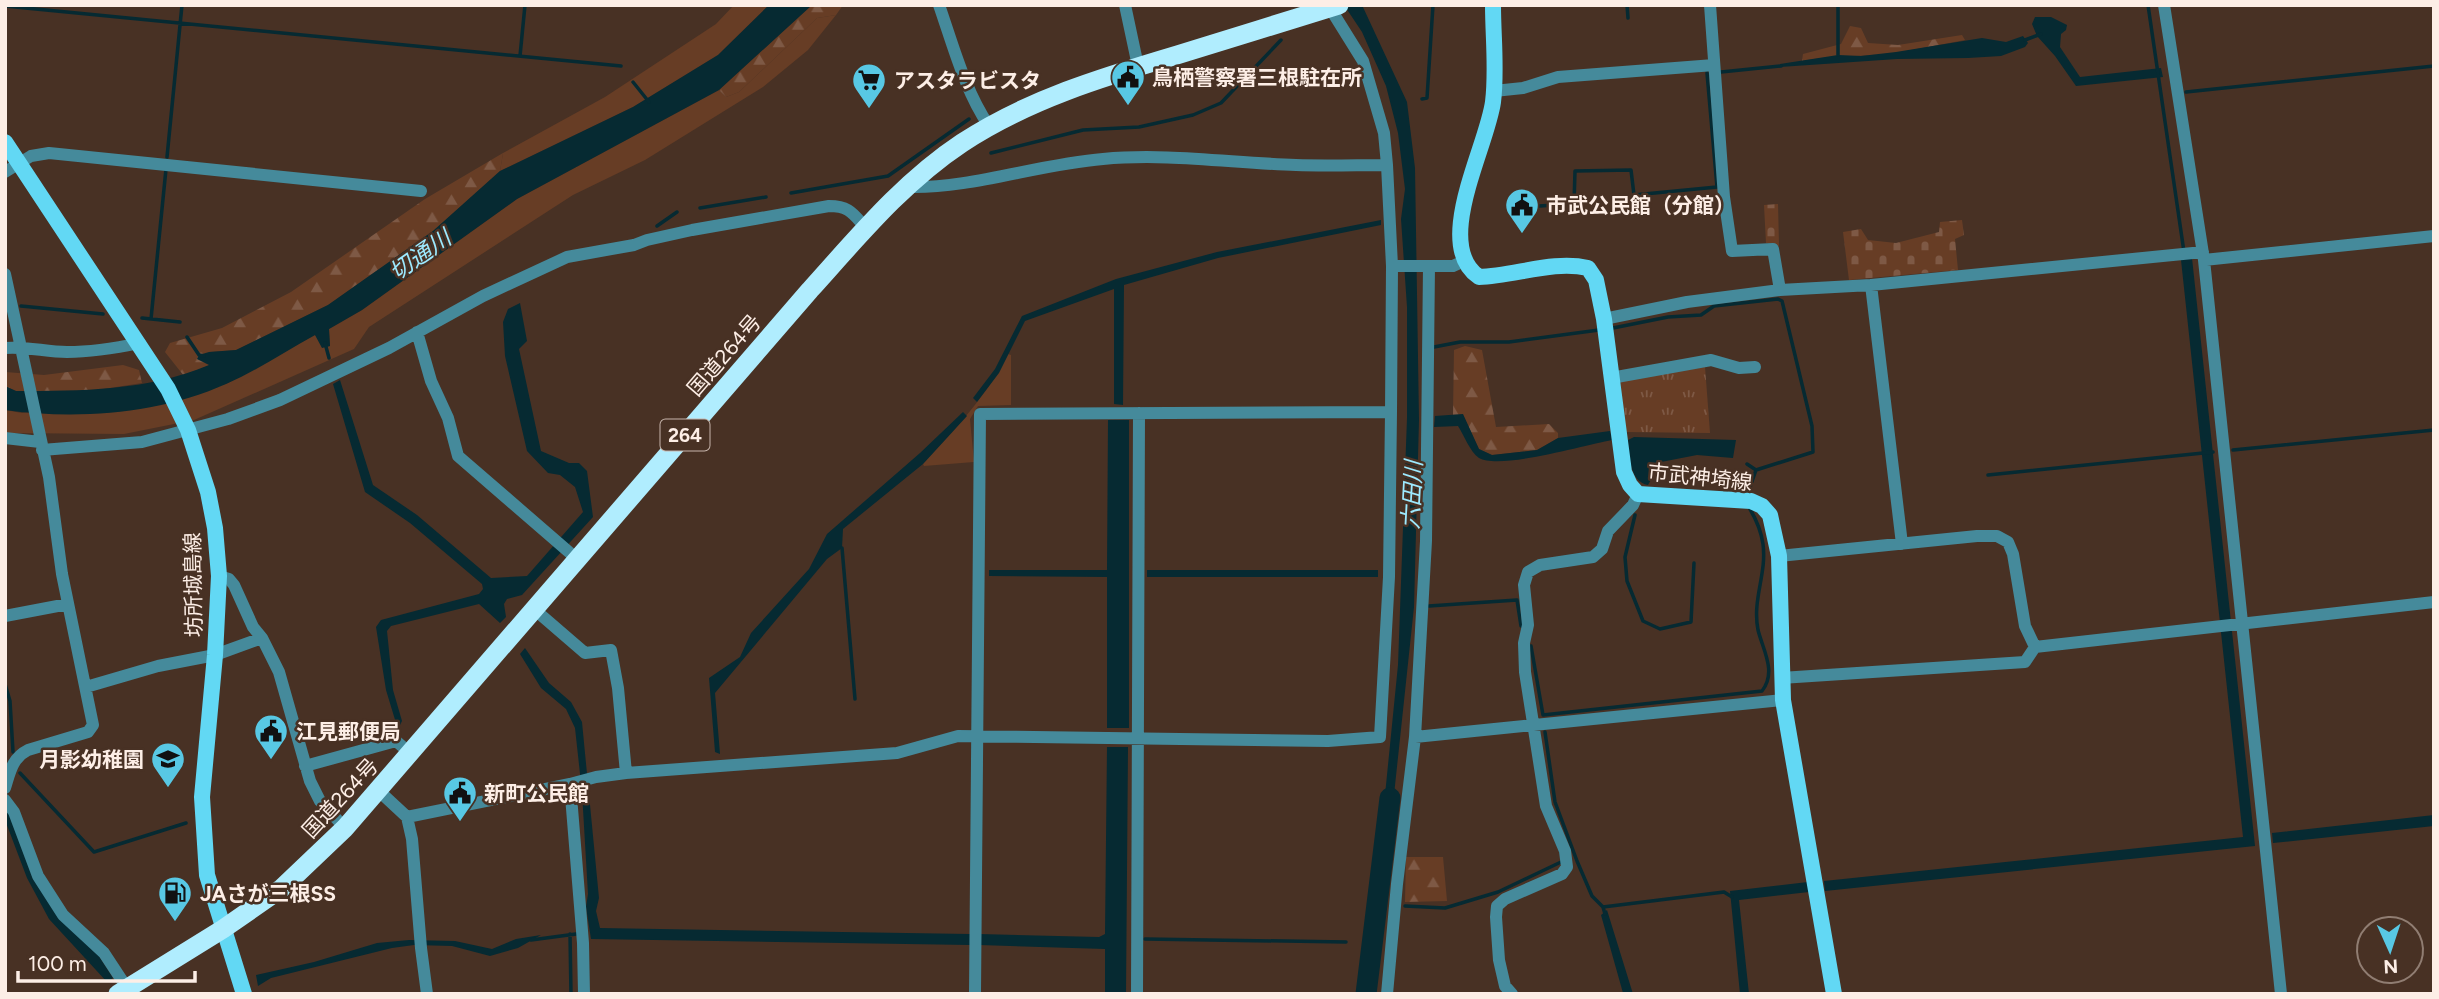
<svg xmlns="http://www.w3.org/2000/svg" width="2439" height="999" viewBox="0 0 2439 999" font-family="Figtree,'Noto Sans JP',sans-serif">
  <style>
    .grass { fill: #673d25 }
    .forest { fill: url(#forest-firs) }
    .cemetery { fill: url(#cemetery-stones) }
    .park { fill: url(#park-tufts) }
    .water { fill: #062a32 }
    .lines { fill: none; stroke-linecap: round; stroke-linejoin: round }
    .stream { stroke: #062a32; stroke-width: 3.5 }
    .river { stroke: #062a32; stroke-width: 21 }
    .minor { stroke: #458a9b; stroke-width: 12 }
    .major { stroke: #62d8f4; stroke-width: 16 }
    .highway { stroke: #b0edfe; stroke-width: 19 }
    .labels { text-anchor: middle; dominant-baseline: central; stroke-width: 5; stroke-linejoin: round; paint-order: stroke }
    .shield { fill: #483124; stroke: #c7b5ac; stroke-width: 2 }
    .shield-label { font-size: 19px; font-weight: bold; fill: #fdeee6 }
    .poi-label { font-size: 21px; font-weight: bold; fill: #fdeee6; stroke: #483124; text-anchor: start }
    .street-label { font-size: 21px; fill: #fdeee6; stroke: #483124 }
    .water-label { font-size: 23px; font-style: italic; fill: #9deaff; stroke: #483124 }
  </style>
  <defs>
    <pattern id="forest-firs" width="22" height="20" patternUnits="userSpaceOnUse" patternTransform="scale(1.75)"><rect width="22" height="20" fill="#673d25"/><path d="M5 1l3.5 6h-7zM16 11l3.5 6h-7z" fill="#7e5945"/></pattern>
    <pattern id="cemetery-stones" width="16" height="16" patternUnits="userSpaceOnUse" patternTransform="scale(1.75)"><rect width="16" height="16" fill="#673d25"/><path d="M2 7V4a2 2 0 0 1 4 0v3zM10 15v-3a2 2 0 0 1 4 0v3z" fill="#7e5945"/></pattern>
    <pattern id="park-tufts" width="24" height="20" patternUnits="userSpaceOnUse" patternTransform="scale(1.75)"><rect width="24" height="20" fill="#673d25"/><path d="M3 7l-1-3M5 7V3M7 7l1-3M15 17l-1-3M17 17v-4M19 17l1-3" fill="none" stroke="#7e5945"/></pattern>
  </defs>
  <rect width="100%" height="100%" fill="#483124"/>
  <path class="grass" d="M 734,5 L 769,5 L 718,55 L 633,107 L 500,171 L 503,153 L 605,97 L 716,24 Z
    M 836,15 L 808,50 L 763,87 L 645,160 L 573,195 L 369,327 L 354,349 L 194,420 L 124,434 L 5,433 L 5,410 L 22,413 L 226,384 L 315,335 L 326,347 L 330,346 L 329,329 L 362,310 L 517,199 L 719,90 L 726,97 L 739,92 L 817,18 Z
    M 1008,354 L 1011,355 L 1011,405 L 978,406 L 970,419 L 974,462 L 924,466 L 923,464 C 954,430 987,396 1008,354 Z"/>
  <path class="forest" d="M 812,5 L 843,5 L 836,15 L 817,18 L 739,92 L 726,97 L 719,90 Z
    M 1850,26 L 1861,28 L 1868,43 L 1898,45 L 1962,35 L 1965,40 C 1942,44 1918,49 1895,53 C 1863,57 1834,55 1802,61 L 1803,54 L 1841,44 Z
    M 503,153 L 500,171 L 433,231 L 328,305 L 236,350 L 209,352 L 210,365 L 184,376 L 165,352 L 170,343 L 222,328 L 291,292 L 425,199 Z
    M 1465,346 L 1482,350 L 1496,427 L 1549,424 L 1558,433 L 1558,438 L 1537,450 L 1492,455 L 1479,449 L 1463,415 L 1453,415 L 1454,350 Z
    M 123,365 L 139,370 L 142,383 L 90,391 L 16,391 L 5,386 L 5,372 L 44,375 Z
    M 1406,857 L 1443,857 L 1447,901 L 1405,902 Z"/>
  <path class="cemetery" d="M 1778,204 L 1779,246 L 1766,243 L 1764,205 Z
    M 1962,220 L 1964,235 L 1955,239 L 1958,270 L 1849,280 L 1843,232 L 1861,229 L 1868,240 L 1896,243 L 1939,232 L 1940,222 Z"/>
  <path class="park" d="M 1705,367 L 1710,433 L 1626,432 L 1619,381 Z"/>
  <path class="water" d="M 769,5 L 812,5 L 719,90 L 517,199 L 362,310 L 329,329 L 330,346 L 322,348 L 315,335 C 286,351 256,371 226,384 C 159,414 77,420 5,410 L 5,386 L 16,391 C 80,391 148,391 209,365 L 197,359 L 199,355 L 209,352 L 236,350 L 328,305 L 433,231 L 500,171 L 633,107 L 718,55 Z
    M 1344,5 L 1362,5 L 1407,102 L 1415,168 L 1419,420 L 1414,607 L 1391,823 L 1382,825 L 1398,665 L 1407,418 L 1407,307 L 1401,219 L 1405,189 L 1398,133 L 1386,86 L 1362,32 Z
    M 2035,17 L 2051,17 L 2067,25 L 2066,30 L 2061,34 L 2060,47 L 2080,77 L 2161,68 L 2163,77 L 2076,86 L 2055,56 L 2037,36 L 2032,24 Z
    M 2023,36 L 2028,43 L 2025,47 L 2001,56 L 1968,58 L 1897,59 L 1780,67 L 1780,64 L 1838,55 L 1861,56 L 1896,52 L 1982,38 L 2006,42 Z
    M 1381,220 L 1381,225 L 1218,258 L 1124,285 L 1123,405 L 1114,404 L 1114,289 L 1025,321 L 999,373 L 977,402 L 973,398 L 995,369 L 1022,316 L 1116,279 L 1217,252 Z
    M 2192,258 L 2255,846 L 1825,891 L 1824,881 L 2243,837 L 2181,260 Z
    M 520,303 L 527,341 L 519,349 L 541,451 L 569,463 L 579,463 L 587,471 L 593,517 L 522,595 L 507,599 L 504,604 L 506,617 L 500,623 L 479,604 L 391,626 L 387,631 L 393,690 L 402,721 L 400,725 L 396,723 L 386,690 L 376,627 L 381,620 L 479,594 L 483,589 L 482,584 L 410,523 L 365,492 L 333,384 L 340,380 L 373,485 L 417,515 L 491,578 L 527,576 L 583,512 L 575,487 L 560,475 L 548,473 L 527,451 L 505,356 L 503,322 L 508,309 Z
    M 963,412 L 967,416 L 923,464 L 843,529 L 842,548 L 827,559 L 715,693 L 720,754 L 715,752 L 709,678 L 740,657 L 751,633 L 809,569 L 827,534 L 920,453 Z
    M 1463,414 L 1479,449 L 1492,455 L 1537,450 L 1558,438 L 1610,431 L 1612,440 C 1585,445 1500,470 1479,458 C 1470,452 1464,435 1458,426 L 1434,427 L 1435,416 Z
    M 1108,420 L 1129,420 L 1129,728 L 1107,728 L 1107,577 L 989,576 L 989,570 L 1107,570 Z
    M 1634,437 L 1736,440 L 1733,458 L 1697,455 L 1661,462 L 1648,485 C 1630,482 1629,456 1628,440 Z
    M 1147,570 L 1378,570 L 1378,577 L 1147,577 Z
    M 525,648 L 549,683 L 571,702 L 582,722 L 599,898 L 596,911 L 600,928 L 970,934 L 970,945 L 591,939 L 586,907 L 588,894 L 582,792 L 575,728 L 566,709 L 541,688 L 520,654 Z
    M 1107,747 L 1128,747 L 1126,994 L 1105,994 L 1105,949 L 979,945 L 979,934 L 1099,937 L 1105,934 Z
    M 5,803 L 35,878 L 95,950 L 113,978 L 107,982 L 49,919 L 27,878 L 5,820 Z
    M 2434,815 L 2434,826 L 2273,843 L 2272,833 Z
    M 1808,882 L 1809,892 L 1739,900 L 1749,994 L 1740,994 L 1730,891 Z
    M 1607,910 L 1633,994 L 1623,993 L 1601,915 Z
    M 541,935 L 518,948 L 490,956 L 452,946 L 414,945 L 392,948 L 271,978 L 258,986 L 256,975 L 314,962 L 377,943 L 409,940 L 455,941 L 492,949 L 516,939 Z"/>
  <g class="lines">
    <path class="stream" d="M 1627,5 L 1628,18
      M 2148,5 L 2184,252
      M 5,6 L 621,66
      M 2025,40 L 2041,34
      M 1838,55 L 1838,5
      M 520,56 L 525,5
      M 1721,72 L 1781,66
      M 633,82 L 649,102
      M 2186,92 L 2434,66
      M 1422,99 L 1427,98 L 1433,5
      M 991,153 L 1083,130 L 1139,127 L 1193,115 L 1221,103 L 1281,40
      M 167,157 L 182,5
      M 791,193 L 888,176 L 969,119
      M 1539,206 L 1574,204 L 1575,171 L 1631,170 L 1634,195 L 1717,187 L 1707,73
      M 700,208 L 766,197
      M 657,226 L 677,212
      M 21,306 L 103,314
      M 142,318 L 180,322
      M 151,319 L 166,169
      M 1613,328 L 1668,317 L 1701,315 L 1714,306 L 1778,299 L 1782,301 L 1812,426 L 1813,452 L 1756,470 L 1749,490
      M 187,337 L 199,355 L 204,356
      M 325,343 L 329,358
      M 1434,347 L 1460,342 L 1509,342 L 1599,330
      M 2233,450 L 2434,430
      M 1747,464 L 1756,470
      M 1988,475 L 2213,452
      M 1635,515 L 1625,557 L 1627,581 L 1643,621 L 1660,629 L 1691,622 L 1694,563
      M 842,548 L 855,699
      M 1429,606 L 1517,600 L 1521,626
      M 1531,646 L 1543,715 L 1762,691 C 1777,672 1763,650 1758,630 C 1752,599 1767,574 1763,544 C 1761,530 1757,521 1750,509
      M 5,684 L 10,701 L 13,752
      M 1545,732 L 1555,802 L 1577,861 L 1592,896 L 1603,907 L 1605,914
      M 20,773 L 94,852 L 186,823
      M 1405,906 L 1445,908 L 1498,892 L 1561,862
      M 1603,907 L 1724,892 L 1732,897
      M 570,934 L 571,994
      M 1145,939 L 1346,942
      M 531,940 L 576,934"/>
    <path class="river" d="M 1366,994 L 1390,798"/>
    <path class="minor" d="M 939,5 C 953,45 965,91 989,126
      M 1125,5 L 1138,66
      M 1710,5 L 1724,197 L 1732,251 L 1773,249 L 1780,290
      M 2164,5 L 2204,260 L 2281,994
      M 1494,91 L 1523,88 L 1558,77 L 1714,65
      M 5,172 L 31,156 L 49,153 L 421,191
      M 907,187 C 971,189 1038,164 1103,159 C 1167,153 1232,163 1296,165 C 1326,166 1357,165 1387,165
      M 2204,260 L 2434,236
      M 1392,266 L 1453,266 L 1464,261
      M 1429,266 L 1426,541 L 1415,737 L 1783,700
      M 5,274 L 49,477 L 62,574 L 93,725 L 88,732 L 28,750 C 12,758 10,772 5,788
      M 1871,285 L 1902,544
      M 1604,319 L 1687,302 L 1780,290 L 1871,285 L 2203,252
      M 417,332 L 431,381 L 448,418 L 458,456 L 577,559
      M 5,348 C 26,346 46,352 67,352 C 91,352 116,348 140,343
      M 1611,378 L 1711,360 L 1739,368 L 1755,367
      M 5,438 L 40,442
      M 42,450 L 142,442 L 228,419 L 280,400 L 389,348 L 483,296 L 567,257 L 634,245 L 647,240 L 692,230 L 829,206 C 850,206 853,214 866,228
      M 1779,556 L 1977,536 L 1997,536 L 2008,542 L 2013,554 L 2025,626 L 2035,647
      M 219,576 L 229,579 L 234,585 L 253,627 L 262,638 L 279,672 L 310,781 L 320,801 L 345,828
      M 534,609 L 585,653 L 611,650 L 618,688 L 626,773
      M 5,616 L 68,604
      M 2035,647 L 2434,602
      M 1781,678 L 2025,662 L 2035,647
      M 86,687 L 158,666 L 215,655 L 262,638
      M 305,766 L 396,741 L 411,754
      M 570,784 L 583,943 L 584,994
      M 379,791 L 407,817 L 412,839 L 421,948 L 427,994
      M 5,800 L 14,812 L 38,876 L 63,915 L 104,953 L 127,988
      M 407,817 L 570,784 L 596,777 L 626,773 L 897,753 L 958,736 L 1328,741 L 1380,737 L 1389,577 L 1391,412 L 1392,266 L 1387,165 L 1384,133 L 1363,61 L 1330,8
      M 975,994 L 980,414 L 1391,412
      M 1137,994 L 1139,413
      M 1387,994 L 1397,884 L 1415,737
      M 1512,994 L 1505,986 L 1499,960 L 1496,917 L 1497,906 L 1505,899 L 1562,874 L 1567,867 L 1565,851 L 1546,806 L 1525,672 L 1524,643 L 1528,625 L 1524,585 L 1528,572 L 1540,565 L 1593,557 L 1602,549 L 1608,531 L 1633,505 L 1638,494"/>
    <path class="major" d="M 1493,5 C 1493,37 1497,70 1493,102 C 1487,147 1432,245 1479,277 C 1515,276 1553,260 1588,268 L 1596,280 L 1604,319 L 1624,472 L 1630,485 L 1638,494 L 1751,501 L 1762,506 L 1770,515 L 1779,556 L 1783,700 L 1834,994
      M 5,142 L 168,389 L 188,430 L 208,492 L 215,528 L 219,576 L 215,655 L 202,797 L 207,875 L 244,994"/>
    <path class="highway" d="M 118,994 L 223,929 L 282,888 L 345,828 L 810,290 C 857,238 903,182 962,143 C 1027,100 1103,77 1177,55 C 1231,38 1285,22 1339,5"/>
  </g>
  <defs>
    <g id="civic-pin" transform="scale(1.75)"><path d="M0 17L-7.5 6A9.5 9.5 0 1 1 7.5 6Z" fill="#58c8e4" stroke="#483124"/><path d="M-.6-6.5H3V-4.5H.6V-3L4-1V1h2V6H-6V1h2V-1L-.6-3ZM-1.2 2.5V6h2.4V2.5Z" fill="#111"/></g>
    <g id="supermarket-pin" transform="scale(1.75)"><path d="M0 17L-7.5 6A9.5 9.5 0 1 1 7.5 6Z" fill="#58c8e4" stroke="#483124"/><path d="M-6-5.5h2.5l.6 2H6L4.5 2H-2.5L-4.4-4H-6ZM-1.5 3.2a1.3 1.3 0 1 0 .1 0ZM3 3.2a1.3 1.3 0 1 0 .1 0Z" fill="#111"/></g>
    <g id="school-pin" transform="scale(1.75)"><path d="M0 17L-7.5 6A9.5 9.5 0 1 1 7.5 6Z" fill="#58c8e4" stroke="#483124"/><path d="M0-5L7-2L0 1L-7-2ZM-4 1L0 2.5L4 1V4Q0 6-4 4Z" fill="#111"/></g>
    <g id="fuel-pin" transform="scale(1.75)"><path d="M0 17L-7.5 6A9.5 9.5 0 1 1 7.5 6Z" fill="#58c8e4" stroke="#483124"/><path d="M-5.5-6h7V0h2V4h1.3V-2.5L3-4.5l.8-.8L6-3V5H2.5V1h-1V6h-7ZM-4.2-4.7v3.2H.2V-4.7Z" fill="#111"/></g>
  </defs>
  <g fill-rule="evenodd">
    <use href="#civic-pin" x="1128" y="77"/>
    <use href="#supermarket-pin" x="869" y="80"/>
    <use href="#civic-pin" x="1522" y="205"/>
    <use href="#civic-pin" x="271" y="731"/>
    <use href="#school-pin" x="168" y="759"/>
    <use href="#civic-pin" x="460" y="793"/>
    <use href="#fuel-pin" x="175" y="893"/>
  </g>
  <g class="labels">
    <rect class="shield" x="660.5" y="419.5" width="49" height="31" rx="5"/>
    <g class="shield-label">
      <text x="685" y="435">264</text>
    </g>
    <g class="poi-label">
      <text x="1152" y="77">鳥栖警察署三根駐在所</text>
      <text x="894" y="80">アスタラビスタ</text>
      <text x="1546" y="205">市武公民館（分館）</text>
      <text x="296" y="731">江見郵便局</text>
      <text x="144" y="759" text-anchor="end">月影幼稚園</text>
      <text x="484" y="793">新町公民館</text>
      <text x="200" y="893">JAさが三根SS</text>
    </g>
    <g class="street-label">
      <text transform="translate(724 355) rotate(-49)">国道264号</text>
      <text transform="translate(1700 477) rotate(6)">市武神埼線</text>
      <text transform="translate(193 585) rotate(-91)">坊所城島線</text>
      <text transform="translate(340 798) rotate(-47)">国道264号</text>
    </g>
    <g class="water-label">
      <text transform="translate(420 255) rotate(-35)">切通川</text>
      <text transform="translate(1412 495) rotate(-87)">六田川</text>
    </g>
  </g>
  <rect width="2439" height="999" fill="none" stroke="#fdeee6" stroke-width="14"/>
  <g transform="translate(2390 950) rotate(177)"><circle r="33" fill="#483124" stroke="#907d72" stroke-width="2"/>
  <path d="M0-5L12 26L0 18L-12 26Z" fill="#58c8e4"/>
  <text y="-10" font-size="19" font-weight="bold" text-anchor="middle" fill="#fdeee6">N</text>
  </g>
  <path d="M18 971v10h177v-10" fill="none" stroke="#fdeee6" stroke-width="3.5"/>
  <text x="28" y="971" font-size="21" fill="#fdeee6" stroke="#483124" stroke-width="5" paint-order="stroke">100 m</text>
</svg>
